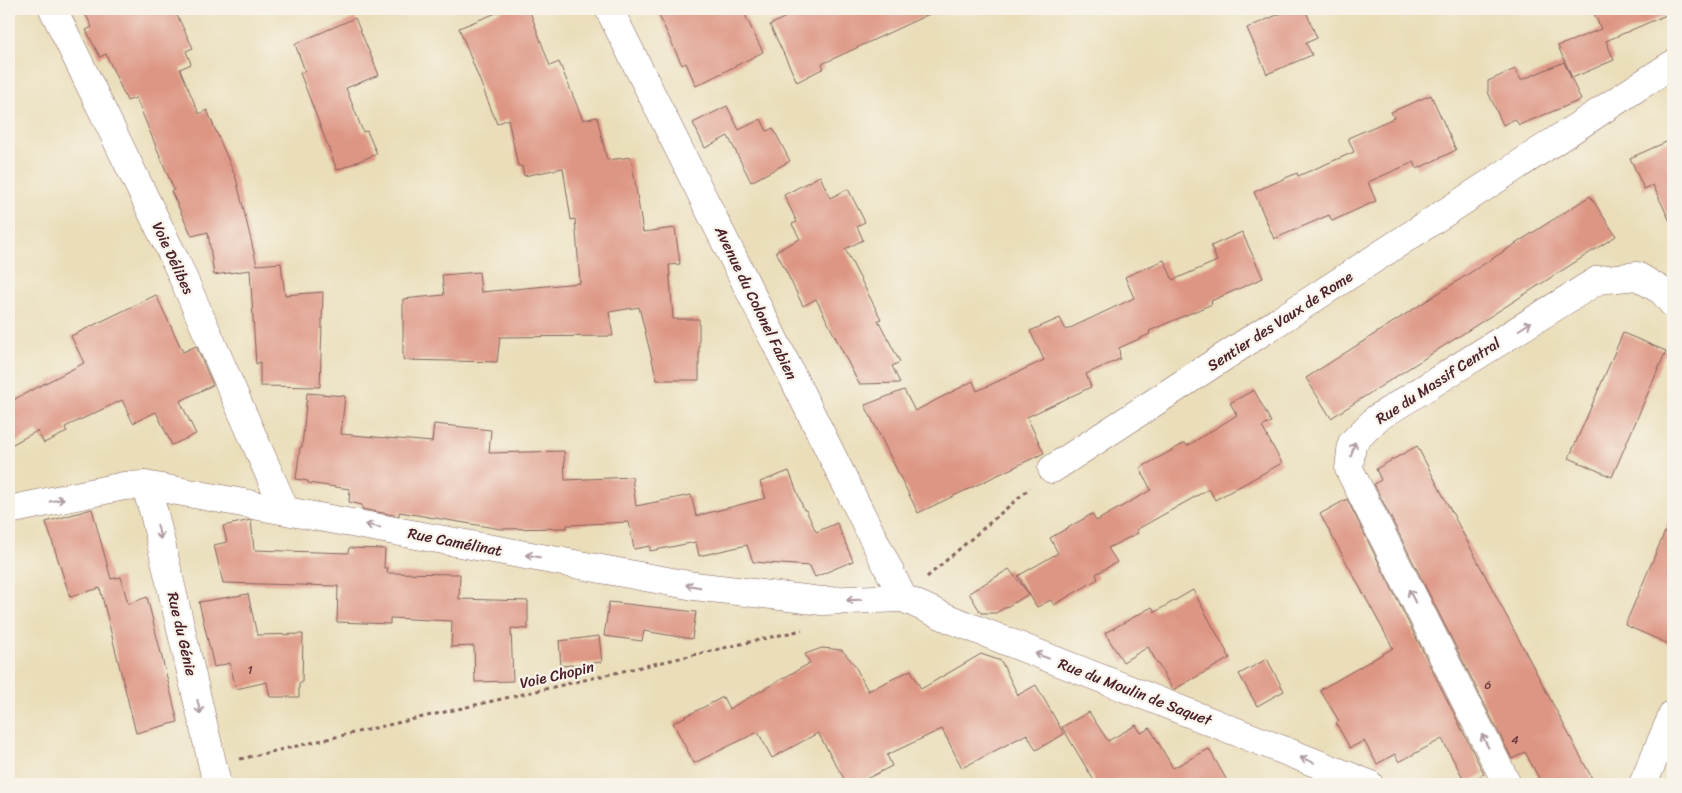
<svg xmlns="http://www.w3.org/2000/svg" width="1682" height="793" viewBox="0 0 1682 793" font-family="Sriracha,sans-serif">
  <style>
    .building { fill: #de9684 }
    .lines { fill: none; stroke-linecap: round; stroke-linejoin: round }
    .minor-casing { stroke: #82625d; stroke-width: 29 }
    .path { stroke: #82625d; stroke-width: 3; stroke-dasharray: 4 4; stroke-linecap: butt }
    .minor { stroke: #fff; stroke-width: 28 }
    .oneway { stroke: #ae9aa0 }
    .labels { text-anchor: middle; dominant-baseline: central; stroke-width: 4.5; stroke-linejoin: round; paint-order: stroke }
    .number-label { font-size: 12px; fill: #6f3d41 }
    .street-label { font-size: 15px; fill: #4a1f2b; stroke: #f7f3e8 }
  </style>
  <rect width="100%" height="100%" fill="#f7f3e8"/>
  <filter id="ink" filterUnits="userSpaceOnUse"><feTurbulence type="fractalNoise" baseFrequency=".02" numOctaves="2"/><feDisplacementMap in="SourceGraphic" scale="10" xChannelSelector="R" yChannelSelector="G"/><feConvolveMatrix kernelMatrix="1 2 1 2 8 2 1 2 1" color-interpolation-filters="sRGB"/></filter>
  <filter id="wash" filterUnits="userSpaceOnUse"><feTurbulence type="fractalNoise" baseFrequency=".0096" numOctaves="4" result="noise"/><feDisplacementMap in="SourceGraphic" scale="20" xChannelSelector="R" yChannelSelector="G"/><feGaussianBlur stdDeviation="1.12" result="paint"/><feColorMatrix in="noise" values="0 0 0 0 0 0 0 0 0 0 0 0 0 0 0 0 0 1.4 0 .05"/><feComposite in="paint" operator="in"/></filter>
  <g filter="url(#wash)">
    <rect width="100%" height="100%" fill="#eadeba"/>
    <g id="blocks">
      <path class="building" d="M 83,9 L 174,9 L 193,48 L 186,51 L 191,64 L 180,69 L 199,114 L 207,110 L 236,178 L 257,265 L 281,263 L 285,295 L 323,292 L 320,387 L 260,386 L 260,362 L 256,364 L 250,270 L 214,275 L 208,232 L 192,236 L 171,191 L 174,190 L 136,98 L 127,101 L 106,54 L 100,57 L 86,30 L 92,27 Z
        M 506,9 L 529,9 L 550,66 L 559,62 L 583,120 L 597,117 L 607,160 L 631,157 L 643,232 L 675,228 L 680,264 L 669,265 L 673,319 L 699,319 L 699,380 L 657,380 L 639,307 L 609,312 L 613,336 L 500,337 L 497,362 L 403,360 L 403,299 L 444,295 L 442,275 L 479,272 L 481,292 L 580,283 L 575,219 L 571,220 L 563,168 L 524,176 L 522,166 L 518,166 L 508,119 L 497,124 L 459,28 Z
        M 656,9 L 742,9 L 763,52 L 696,86 L 686,63 L 682,65 Z
        M 801,9 L 940,9 L 822,64 L 824,68 L 797,82 L 770,25 Z
        M 1291,9 L 1305,9 L 1317,38 L 1306,43 L 1312,55 L 1267,74 L 1247,28 Z
        M 1592,9 L 1673,9 L 1673,12 L 1606,41 L 1614,60 L 1572,78 L 1558,46 L 1601,29 Z
        M 355,18 L 379,75 L 346,88 L 363,132 L 367,131 L 377,154 L 337,170 L 300,73 L 305,71 L 295,44 Z
        M 1564,62 L 1581,100 L 1519,125 L 1515,119 L 1503,125 L 1488,92 L 1488,81 L 1515,69 L 1521,80 Z
        M 1431,95 L 1456,150 L 1417,169 L 1414,162 L 1368,182 L 1376,201 L 1332,221 L 1329,215 L 1274,239 L 1254,192 L 1297,173 L 1298,176 L 1354,152 L 1348,138 L 1394,118 L 1391,112 Z
        M 727,106 L 739,130 L 761,119 L 767,131 L 773,128 L 790,161 L 751,182 L 728,136 L 705,148 L 693,123 Z
        M 1673,139 L 1673,228 L 1653,185 L 1644,189 L 1630,158 Z
        M 820,176 L 830,198 L 848,189 L 865,222 L 857,226 L 863,240 L 845,249 L 881,319 L 878,320 L 900,362 L 892,366 L 900,383 L 859,384 L 816,299 L 803,306 L 776,251 L 800,239 L 792,224 L 797,222 L 784,195 Z
        M 1590,196 L 1616,236 L 1331,418 L 1306,378 Z
        M 1242,232 L 1263,278 L 1211,301 L 1212,304 L 1149,331 L 1150,334 L 1119,348 L 1120,359 L 1086,374 L 1091,387 L 1027,417 L 1044,453 L 918,513 L 865,405 L 904,390 L 915,411 L 973,381 L 977,391 L 1044,360 L 1030,331 L 1060,318 L 1066,330 L 1134,298 L 1125,277 L 1164,260 L 1173,280 L 1217,261 L 1211,246 Z
        M 156,295 L 183,352 L 196,346 L 213,385 L 180,401 L 196,434 L 172,445 L 156,412 L 133,423 L 122,400 L 65,427 L 67,432 L 44,443 L 37,431 L 9,446 L 9,402 L 84,363 L 71,336 Z
        M 1623,333 L 1666,351 L 1612,477 L 1569,458 Z
        M 1254,390 L 1271,422 L 1262,427 L 1282,463 L 1215,500 L 1209,489 L 1136,530 L 1138,533 L 1108,548 L 1117,562 L 1096,574 L 1098,579 L 1054,605 L 1051,600 L 1037,607 L 1018,576 L 1058,553 L 1050,538 L 1092,514 L 1096,521 L 1151,490 L 1140,468 L 1185,443 L 1187,446 L 1237,415 L 1230,403 Z
        M 307,393 L 345,396 L 341,434 L 432,442 L 434,424 L 491,430 L 489,453 L 564,451 L 565,480 L 632,477 L 636,506 L 691,495 L 696,516 L 766,498 L 760,482 L 789,471 L 804,510 L 806,510 L 816,532 L 837,523 L 853,561 L 815,577 L 810,566 L 753,562 L 747,545 L 699,556 L 696,542 L 650,551 L 650,546 L 634,549 L 629,522 L 567,525 L 567,528 L 501,529 L 399,512 L 399,516 L 362,509 L 362,505 L 349,502 L 350,489 L 308,483 L 308,481 L 296,479 L 300,447 L 302,447 Z
        M 1417,446 L 1595,784 L 1542,784 L 1525,752 L 1512,759 L 1374,484 L 1381,480 L 1376,469 Z
        M 1347,499 L 1484,774 L 1466,783 L 1442,739 L 1399,762 L 1395,754 L 1377,764 L 1364,741 L 1350,748 L 1336,723 L 1339,721 L 1320,690 L 1393,648 L 1320,514 Z
        M 92,509 L 111,579 L 121,577 L 128,604 L 147,597 L 178,722 L 136,733 L 100,588 L 70,597 L 46,522 Z
        M 1673,513 L 1673,646 L 1625,625 Z
        M 251,520 L 254,550 L 348,553 L 349,548 L 385,549 L 384,568 L 388,568 L 387,573 L 460,574 L 459,599 L 528,601 L 528,629 L 511,628 L 513,681 L 475,682 L 474,646 L 451,647 L 452,621 L 390,618 L 390,624 L 337,622 L 338,586 L 223,583 L 214,545 L 227,542 L 223,526 Z
        M 1009,569 L 1029,594 L 996,613 L 981,613 L 969,593 Z
        M 1193,590 L 1230,658 L 1173,690 L 1148,647 L 1123,662 L 1105,633 L 1152,607 L 1155,612 Z
        M 248,594 L 257,635 L 303,634 L 302,683 L 299,683 L 299,697 L 270,697 L 267,682 L 236,689 L 230,663 L 214,667 L 199,602 Z
        M 609,602 L 696,612 L 692,639 L 644,631 L 642,641 L 604,636 Z
        M 599,636 L 602,662 L 561,666 L 559,641 Z
        M 822,648 L 842,650 L 854,664 L 868,691 L 911,670 L 921,689 L 981,654 L 1001,661 L 1018,695 L 1036,685 L 1064,734 L 1036,750 L 1027,734 L 962,768 L 942,729 L 887,755 L 892,766 L 856,784 L 847,784 L 818,733 L 772,758 L 758,732 L 694,763 L 673,723 L 723,697 L 729,709 L 810,663 L 805,654 Z
        M 1267,659 L 1284,691 L 1257,706 L 1239,674 Z
        M 1089,712 L 1108,741 L 1136,725 L 1141,733 L 1150,728 L 1173,768 L 1209,749 L 1229,784 L 1096,784 L 1062,727 Z"/>
    </g>
  </g>
  <g filter="url(#ink)">
    <use href="#blocks" fill-opacity="0" stroke="#82625d" stroke-width="1"/>
    <g class="lines">
      <g class="minor-casing">
        <path id="minor" d="M 53,9 L 177,264 L 285,510
          M 609,9 L 903,598
          M 1052,469 L 1673,64
          M 145,485 L 154,513 L 217,784
          M 9,510 L 124,486 L 145,485 L 694,586 L 822,601 L 903,598 L 950,619 L 1369,784
          M 1507,784 L 1349,469 L 1352,443 L 1377,418 L 1598,280 L 1637,276 L 1662,291 L 1673,304
          M 1643,784 L 1673,714"/>
      </g>
      <path class="path" d="M 927,577 L 1030,488
        M 240,759 L 802,630"/>
      <use href="#minor" class="minor"/>
    </g>
    <defs><path id="oneway-shaft" d="M-6 0H5M1.5-3L5.5 0L1.5 3" fill="none" stroke-width="1.6" stroke-linecap="round" stroke-linejoin="round" transform="scale(1.25)"/></defs>
    <g class="oneway">
      <use href="#oneway-shaft" transform="translate(1525 326) rotate(-32)"/>
      <use href="#oneway-shaft" transform="translate(1353 449) rotate(-75)"/>
      <use href="#oneway-shaft" transform="translate(57 500) rotate(-12)"/>
      <use href="#oneway-shaft" transform="translate(373 526) rotate(-169)"/>
      <use href="#oneway-shaft" transform="translate(159 532) rotate(77)"/>
      <use href="#oneway-shaft" transform="translate(533 556) rotate(-169)"/>
      <use href="#oneway-shaft" transform="translate(693 586) rotate(-171)"/>
      <use href="#oneway-shaft" transform="translate(1412 596) rotate(-117)"/>
      <use href="#oneway-shaft" transform="translate(854 600) rotate(178)"/>
      <use href="#oneway-shaft" transform="translate(1042 656) rotate(-159)"/>
      <use href="#oneway-shaft" transform="translate(199 707) rotate(77)"/>
      <use href="#oneway-shaft" transform="translate(1485 741) rotate(-117)"/>
      <use href="#oneway-shaft" transform="translate(1307 760) rotate(-159)"/>
    </g>
  </g>
  <g class="labels">
    <g class="number-label">
      <text x="250" y="670">1</text>
      <text x="1488" y="685">6</text>
      <text x="1515" y="740">4</text>
    </g>
    <g class="street-label">
      <text transform="translate(173 258) rotate(65)">Voie Délibes</text>
      <text transform="translate(756 303) rotate(64)">Avenue du Colonel Fabien</text>
      <text transform="translate(1280 321) rotate(-33)">Sentier des Vaux de Rome</text>
      <text transform="translate(1438 381) rotate(-33)">Rue du Massif Central</text>
      <text transform="translate(455 542) rotate(11)">Rue Camélinat</text>
      <text transform="translate(182 634) rotate(77)">Rue du Génie</text>
      <text transform="translate(557 675) rotate(-13)">Voie Chopin</text>
      <text transform="translate(1135 692) rotate(21)">Rue du Moulin de Saquet</text>
    </g>
  </g>
  <rect width="1682" height="793" fill="none" stroke="#f7f3e8" stroke-width="30"/>
</svg>
